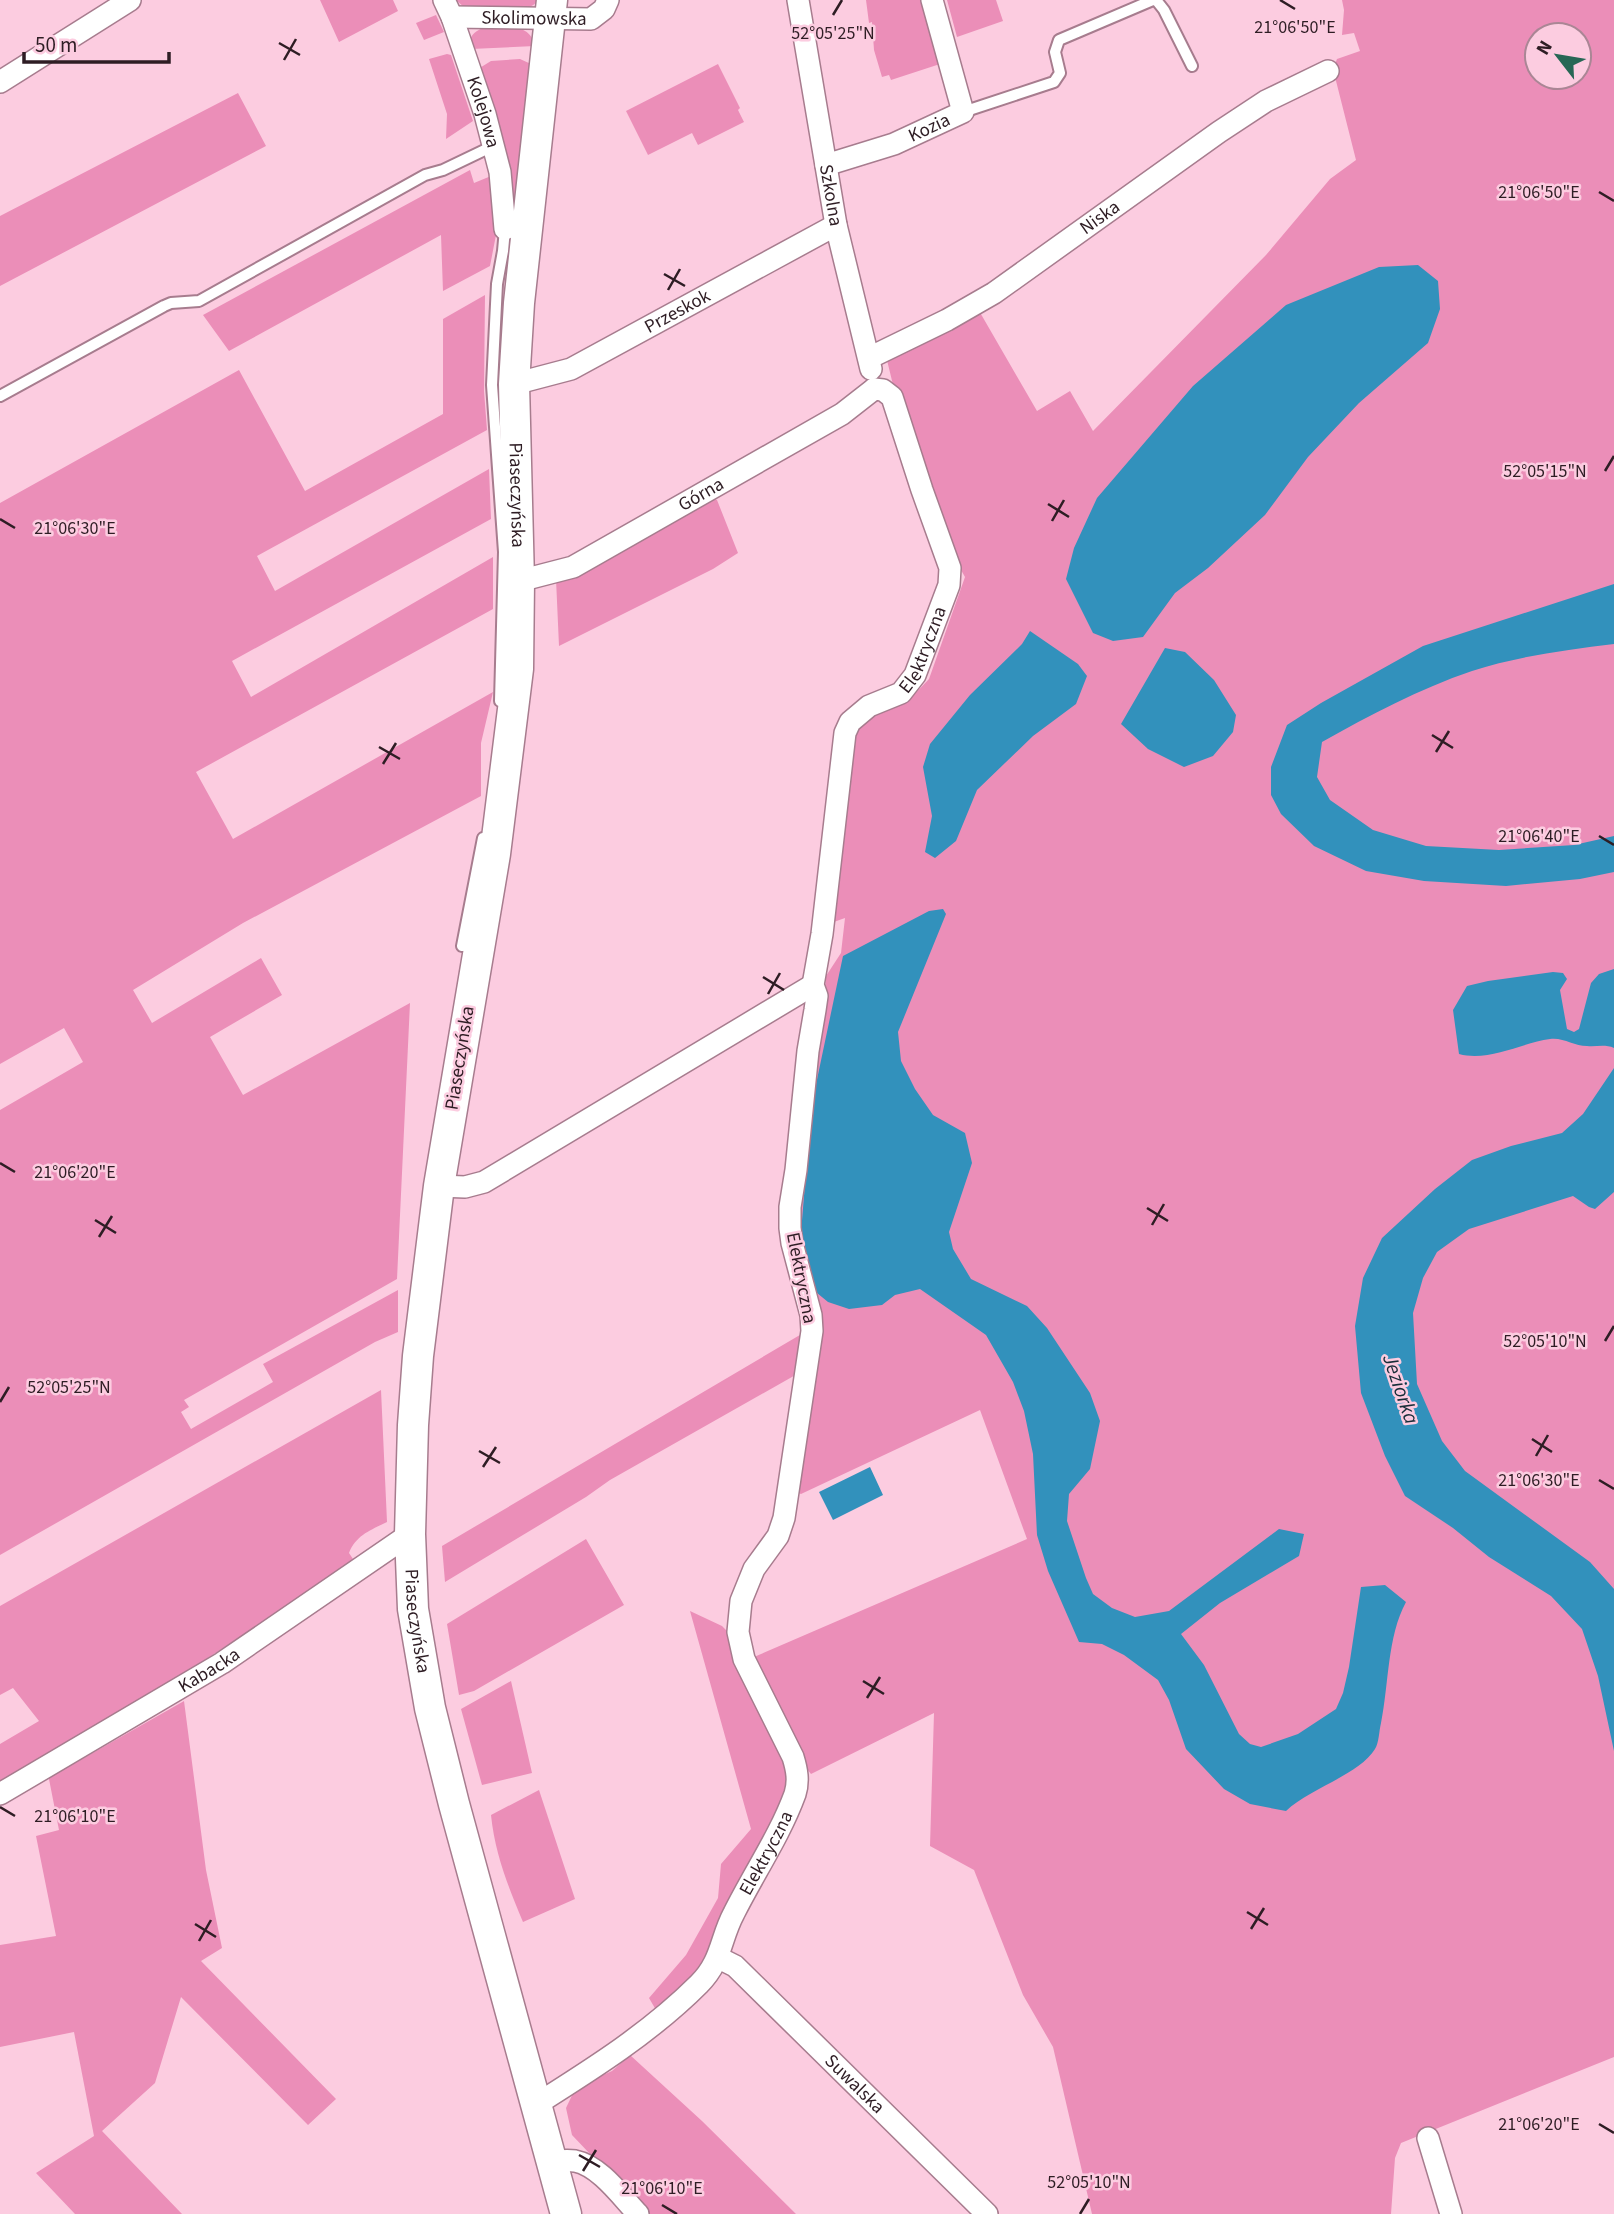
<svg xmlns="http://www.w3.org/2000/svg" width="1614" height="2214" viewBox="0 0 1614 2214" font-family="'Source Sans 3',sans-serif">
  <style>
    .green { fill: #eb8eb8; fill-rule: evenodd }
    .water { fill: #3291bc }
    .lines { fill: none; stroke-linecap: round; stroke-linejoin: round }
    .lane-casing { stroke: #a77c8e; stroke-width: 14 }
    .street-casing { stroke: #a77c8e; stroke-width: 24 }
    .secondary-casing { stroke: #a77c8e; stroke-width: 33 }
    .lane { stroke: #fff; stroke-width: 10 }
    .street { stroke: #fff; stroke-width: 21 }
    .secondary { stroke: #fff; stroke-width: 30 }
    .ticks { fill: none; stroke: #2e1d24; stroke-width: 2.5 }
    .labels { text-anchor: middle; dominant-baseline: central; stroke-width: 5; stroke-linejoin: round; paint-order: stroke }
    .street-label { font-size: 19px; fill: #2e1d24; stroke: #fccce0 }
    .water-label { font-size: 21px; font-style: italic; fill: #182d38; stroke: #fccce0 }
    .ticks-label { font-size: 18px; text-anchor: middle; fill: #2e1d24; stroke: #fccce0; stroke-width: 5; stroke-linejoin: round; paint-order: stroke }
  </style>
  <rect width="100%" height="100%" fill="#fccce0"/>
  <path class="green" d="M 320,0 L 393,0 L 398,11 L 339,42 Z
    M 456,0 L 538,0 C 528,17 483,9 465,8 Z
    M 866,0 L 923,0 L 940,64 L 891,80 L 889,75 L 882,77 L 874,50 L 872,22 L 869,23 Z
    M 947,0 L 996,0 L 1003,21 L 957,37 Z
    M 1342,0 L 1614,0 L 1614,2057 L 1401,2143 L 1395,2158 L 1391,2214 L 1092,2214 L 1053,2047 L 1023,1995 L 974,1870 L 930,1846 L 934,1713 L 811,1774 L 795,1754 L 754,1657 L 1027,1539 L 980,1410 L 801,1494 L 792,1490 L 815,1326 L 791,1216 L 818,1011 L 825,988 L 826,976 L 841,953 L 845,918 L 831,923 L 849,743 L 857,728 L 867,717 L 888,707 L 906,703 L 929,679 L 965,577 L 957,563 L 894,389 L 886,356 L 978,309 L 1037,411 L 1070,391 L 1093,431 L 1266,255 L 1330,179 L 1356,160 L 1333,69 L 1337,59 L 1360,51 L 1354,33 L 1342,35 L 1344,10 ZM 1537,35 L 1579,35 L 1579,77 L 1537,77 Z
    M 436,15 L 444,32 L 424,40 L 416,23 Z
    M 485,27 C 505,28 530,22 535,46 L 471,49 C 467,36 475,31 485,27 Z
    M 447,54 L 451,55 L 473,121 L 446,139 L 447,114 L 429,59 Z
    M 520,59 L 531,64 L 514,261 L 504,268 L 478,69 L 491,61 Z
    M 718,64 L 740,108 L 738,110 L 744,122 L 698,145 L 692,133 L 648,155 L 626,111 Z
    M 238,93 L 266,146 L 0,286 L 0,216 Z
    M 470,170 L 474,183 L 491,176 L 496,235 L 490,266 L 443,291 L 441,235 L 229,351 L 203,315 Z
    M 485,295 L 484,391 L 487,430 L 257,556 L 275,591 L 489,469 L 491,519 L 232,661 L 251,697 L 493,557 L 493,609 L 196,772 L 233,839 L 493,692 L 481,743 L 481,796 L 243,923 L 133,990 L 152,1023 L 261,958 L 282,995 L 210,1037 L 243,1095 L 410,1003 L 397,1279 L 184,1400 L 189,1407 L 181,1412 L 191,1429 L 273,1382 L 263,1364 L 398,1290 L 398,1332 L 375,1342 L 0,1555 L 0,1110 L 83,1062 L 64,1028 L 0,1064 L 0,503 L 239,370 L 305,491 L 443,414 L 443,319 Z
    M 707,496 L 717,500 L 738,553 L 713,569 L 559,646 L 556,579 Z
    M 805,1332 L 799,1373 L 610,1480 L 586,1497 L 445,1582 L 442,1546 Z
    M 381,1390 L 387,1522 C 371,1530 356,1535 349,1553 L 355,1562 L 194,1667 L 0,1786 L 0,1744 L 39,1721 L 13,1688 L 0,1695 L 0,1606 Z
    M 586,1539 L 624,1605 L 474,1691 L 459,1695 L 447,1624 Z
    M 690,1611 L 722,1626 L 736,1640 L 791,1770 L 791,1791 L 706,1960 L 669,2002 L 656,2010 L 649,1998 L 686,1955 L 718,1898 L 721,1864 L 751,1829 Z
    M 511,1681 L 532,1773 L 482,1785 L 461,1709 Z
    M 184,1701 L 206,1870 L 222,1948 L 201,1961 L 336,2099 L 308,2125 L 181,1997 L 155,2083 L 102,2131 L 182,2214 L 75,2214 L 36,2173 L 94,2136 L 74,2032 L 0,2047 L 0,1945 L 56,1936 L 36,1836 L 59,1830 L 48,1774 L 73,1761 L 75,1763 Z
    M 539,1790 L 575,1899 L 523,1922 C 508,1886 495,1854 491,1815 Z
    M 630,2055 L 702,2121 L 796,2214 L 647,2214 L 572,2135 L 566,2108 L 576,2087 L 612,2071 Z"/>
  <path class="water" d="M 1418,265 L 1438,281 L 1440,309 L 1428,343 L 1359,403 L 1308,457 L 1265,515 L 1208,568 L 1175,593 L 1143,637 L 1113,641 L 1093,633 L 1066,579 L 1074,548 L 1097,498 L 1193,386 L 1286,305 L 1379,267 Z
    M 1614,584 L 1614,644 C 1566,650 1518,656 1472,671 C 1419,689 1370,715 1322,742 L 1317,777 L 1330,800 L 1373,830 L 1426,846 L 1499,850 L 1574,845 L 1614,836 L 1614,872 L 1580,879 L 1506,886 L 1424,881 L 1366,871 L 1314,846 L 1281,814 L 1271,795 L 1271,767 L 1287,725 L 1321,703 L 1423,646 Z
    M 1030,631 L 1078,664 L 1087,676 L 1076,704 L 1033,736 L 977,790 L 956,841 L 935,858 L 925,852 L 932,816 L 923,767 L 930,744 L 970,695 L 1022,644 Z
    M 1165,648 L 1185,652 L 1214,680 L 1236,715 L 1233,732 L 1213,756 L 1184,767 L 1148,749 L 1121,724 Z
    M 943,909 L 946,914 L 898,1032 L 901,1061 L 915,1089 L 933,1115 L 965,1133 L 972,1163 L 949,1232 L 953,1249 L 971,1279 L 1027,1306 L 1047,1328 L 1090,1393 L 1100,1421 L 1090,1469 L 1069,1494 L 1067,1521 L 1086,1578 L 1093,1594 L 1112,1608 L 1135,1617 L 1169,1611 L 1279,1529 L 1304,1534 L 1299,1556 L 1220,1603 L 1181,1634 L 1204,1665 L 1239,1734 L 1250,1744 L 1261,1747 L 1298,1734 L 1336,1709 L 1343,1693 L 1349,1667 L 1361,1587 L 1385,1585 L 1406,1602 C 1387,1637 1389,1684 1381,1723 C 1379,1731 1379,1743 1375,1749 C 1359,1775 1310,1788 1286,1811 L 1250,1804 L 1224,1789 L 1186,1749 L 1169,1700 L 1158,1680 L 1124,1655 L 1102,1644 L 1079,1642 L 1048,1571 L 1037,1535 L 1033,1454 L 1024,1411 L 1013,1382 L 986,1335 L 920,1289 L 895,1295 L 882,1305 L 849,1309 L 828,1302 L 811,1288 L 804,1267 L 806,1253 L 801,1233 L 811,1108 L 843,956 L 929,911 Z
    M 1614,969 L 1614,1048 C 1605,1044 1596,1047 1587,1046 C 1574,1046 1563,1037 1550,1039 C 1521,1043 1489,1062 1459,1054 L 1453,1010 L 1467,986 L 1488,981 L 1553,972 L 1563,973 L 1567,979 L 1560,990 L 1567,1029 L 1574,1032 L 1579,1029 L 1591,983 L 1599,974 Z
    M 1614,1068 L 1614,1192 L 1595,1209 L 1589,1207 L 1573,1196 L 1469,1229 L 1437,1252 L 1423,1278 L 1413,1313 L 1417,1384 L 1442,1441 L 1465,1471 L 1590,1562 L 1614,1589 L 1614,1751 L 1598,1676 L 1582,1629 L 1551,1596 L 1489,1557 L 1453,1528 L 1405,1496 L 1385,1456 L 1361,1393 L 1355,1326 L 1363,1278 L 1382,1238 L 1435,1189 L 1472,1160 L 1511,1146 L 1562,1133 L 1583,1114 Z
    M 870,1467 L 883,1495 L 833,1520 L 819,1492 Z"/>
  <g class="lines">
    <g class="lane-casing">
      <path id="lane" d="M 1156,0 L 1164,10 L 1192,66
        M 963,112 L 1054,82 L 1060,73 L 1055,52 L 1059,40 L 1153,0
        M 0,396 L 164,306 L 171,303 L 199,301 L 425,175 L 443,170 L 493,146
        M 500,701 L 504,552 L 492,385 L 497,284 L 503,251 L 505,229
        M 462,946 L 483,838"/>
    </g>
    <g class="street-casing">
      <g id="street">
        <path id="s1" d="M 444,0 L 452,17 L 485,114 L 500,172 L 505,229"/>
        <path id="s2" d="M 798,0 L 836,225 L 871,369"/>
        <path id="s3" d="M 452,17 L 591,19 L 604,9 L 608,0"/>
        <path d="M 0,82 L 130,0"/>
        <path id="s4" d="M 826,165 L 894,144 L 963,112 L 932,0"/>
        <path id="s5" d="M 869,358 L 947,320 L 994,293 L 1219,132 L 1266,101 L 1328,71"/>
        <path id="s6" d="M 514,384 L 571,369 L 836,225"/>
        <path id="s7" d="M 519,581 L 573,567 L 842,414 L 874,389"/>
        <path d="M 439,1186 L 465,1187 L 484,1182 L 813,985"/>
        <path id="s8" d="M 0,1794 L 222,1663 L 410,1534"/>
        <path id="s9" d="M 719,1958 L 735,1966 L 987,2214"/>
        <path id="s10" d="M 537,2104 C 594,2068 651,2032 699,1984 C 722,1961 720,1939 734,1913 C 754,1873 780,1835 795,1794 C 799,1781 797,1770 793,1757 L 744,1659 L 738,1632 L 741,1601 L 754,1569 L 778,1536 L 784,1518 L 812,1331 L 811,1315 L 792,1243 L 790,1228 L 790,1207 L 796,1170 L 808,1051 L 815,1010 L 817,996 L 813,985 L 822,934 L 845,733 L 850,722 L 869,706 L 901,693 L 915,675 L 949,585 L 950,568 L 922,490 L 892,397 L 883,390 L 874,389"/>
        <path d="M 1428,2138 L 1451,2214"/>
        <path d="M 553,2161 C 560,2161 568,2160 575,2161 C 600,2166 621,2196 638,2214"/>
      </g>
    </g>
    <g class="secondary-casing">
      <g id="secondary">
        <path id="s11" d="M 552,0 L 519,303 L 514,384 L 519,581 L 518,669 L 495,854 L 439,1186 L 418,1356 L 413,1425 L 410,1534 L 413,1609 L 430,1708 L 454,1804 L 566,2214"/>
      </g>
    </g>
    <use href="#lane" class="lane"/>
    <use href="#street" class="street"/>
    <use href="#secondary" class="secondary"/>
  </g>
  <path class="ticks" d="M 1280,0 L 1295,9M 833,15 L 842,0M 279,43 L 300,55M 284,60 L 296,39M 1599,192 L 1614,201M 664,274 L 685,286M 668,290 L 680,269M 1605,471 L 1614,456M 1048,504 L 1069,517M 0,519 L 15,528M 1052,521 L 1064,500M 1432,735 L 1453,748M 379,747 L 400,759M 1436,752 L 1449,731M 383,764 L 396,743M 1599,836 L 1614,845M 763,977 L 784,990M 768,994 L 780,973M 0,1163 L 15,1172M 1147,1208 L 1168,1221M 95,1220 L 116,1233M 1152,1225 L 1164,1204M 99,1237 L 112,1216M 1605,1341 L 1614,1326M 0,1402 L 9,1387M 1532,1439 L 1552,1452M 479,1451 L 500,1463M 1536,1456 L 1548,1435M 483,1467 L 496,1447M 1599,1480 L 1614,1489M 863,1681 L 884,1694M 867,1698 L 880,1677M 0,1807 L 15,1816M 1247,1912 L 1268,1925M 195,1924 L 216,1937M 1251,1929 L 1264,1908M 199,1941 L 211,1920M 1599,2124 L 1614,2133M 579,2155 L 600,2167M 583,2171 L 596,2150M 662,2205 L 677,2214M 1080,2214 L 1089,2199"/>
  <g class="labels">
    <g class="street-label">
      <text stroke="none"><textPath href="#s3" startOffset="82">Skolimowska</textPath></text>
      <text stroke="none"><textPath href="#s1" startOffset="119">Kolejowa</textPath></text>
      <text stroke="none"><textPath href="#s4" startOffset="110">Kozia</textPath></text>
      <text stroke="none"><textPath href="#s2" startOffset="198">Szkolna</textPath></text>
      <text stroke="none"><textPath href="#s5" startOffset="271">Niska</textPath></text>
      <text stroke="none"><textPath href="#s6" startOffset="180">Przeskok</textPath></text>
      <text stroke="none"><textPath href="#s7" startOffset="203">Górna</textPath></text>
      <text stroke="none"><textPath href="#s11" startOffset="497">Piaseczyńska</textPath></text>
      <text stroke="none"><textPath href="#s10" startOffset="1631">Elektryczna</textPath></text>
      <text transform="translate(460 1058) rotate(-81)">Piaseczyńska</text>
      <text transform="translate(801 1278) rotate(79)">Elektryczna</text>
      <text stroke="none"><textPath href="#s11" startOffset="1631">Piaseczyńska</textPath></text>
      <text stroke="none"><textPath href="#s8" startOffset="243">Kabacka</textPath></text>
      <text stroke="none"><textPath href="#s10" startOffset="350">Elektryczna</textPath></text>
      <text stroke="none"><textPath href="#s9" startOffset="186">Suwalska</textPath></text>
    </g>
    <g class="water-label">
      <text transform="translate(1401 1389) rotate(71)">Jeziorka</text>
    </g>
  </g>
  <g class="ticks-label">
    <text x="1295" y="33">21°06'50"E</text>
    <text x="833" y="39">52°05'25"N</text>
    <text x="1539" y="198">21°06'50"E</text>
    <text x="1545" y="477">52°05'15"N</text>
    <text x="75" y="534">21°06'30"E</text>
    <text x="1539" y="842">21°06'40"E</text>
    <text x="75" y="1178">21°06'20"E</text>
    <text x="1545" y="1347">52°05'10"N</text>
    <text x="69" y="1393">52°05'25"N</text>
    <text x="1539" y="1486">21°06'30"E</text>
    <text x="75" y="1822">21°06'10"E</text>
    <text x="1539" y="2130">21°06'20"E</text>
    <text x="1089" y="2188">52°05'10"N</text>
    <text x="662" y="2194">21°06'10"E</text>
  </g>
  <g transform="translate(1558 56) rotate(301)"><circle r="33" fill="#fccce0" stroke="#aa8695" stroke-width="2"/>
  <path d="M0-5L12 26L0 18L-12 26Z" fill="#276755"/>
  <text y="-10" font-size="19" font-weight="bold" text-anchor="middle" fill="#2e1d24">N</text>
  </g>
  <path d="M24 52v10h145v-10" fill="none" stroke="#2e1d24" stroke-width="3.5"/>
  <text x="35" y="52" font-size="21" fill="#2e1d24" stroke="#fccce0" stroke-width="5" paint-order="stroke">50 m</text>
</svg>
